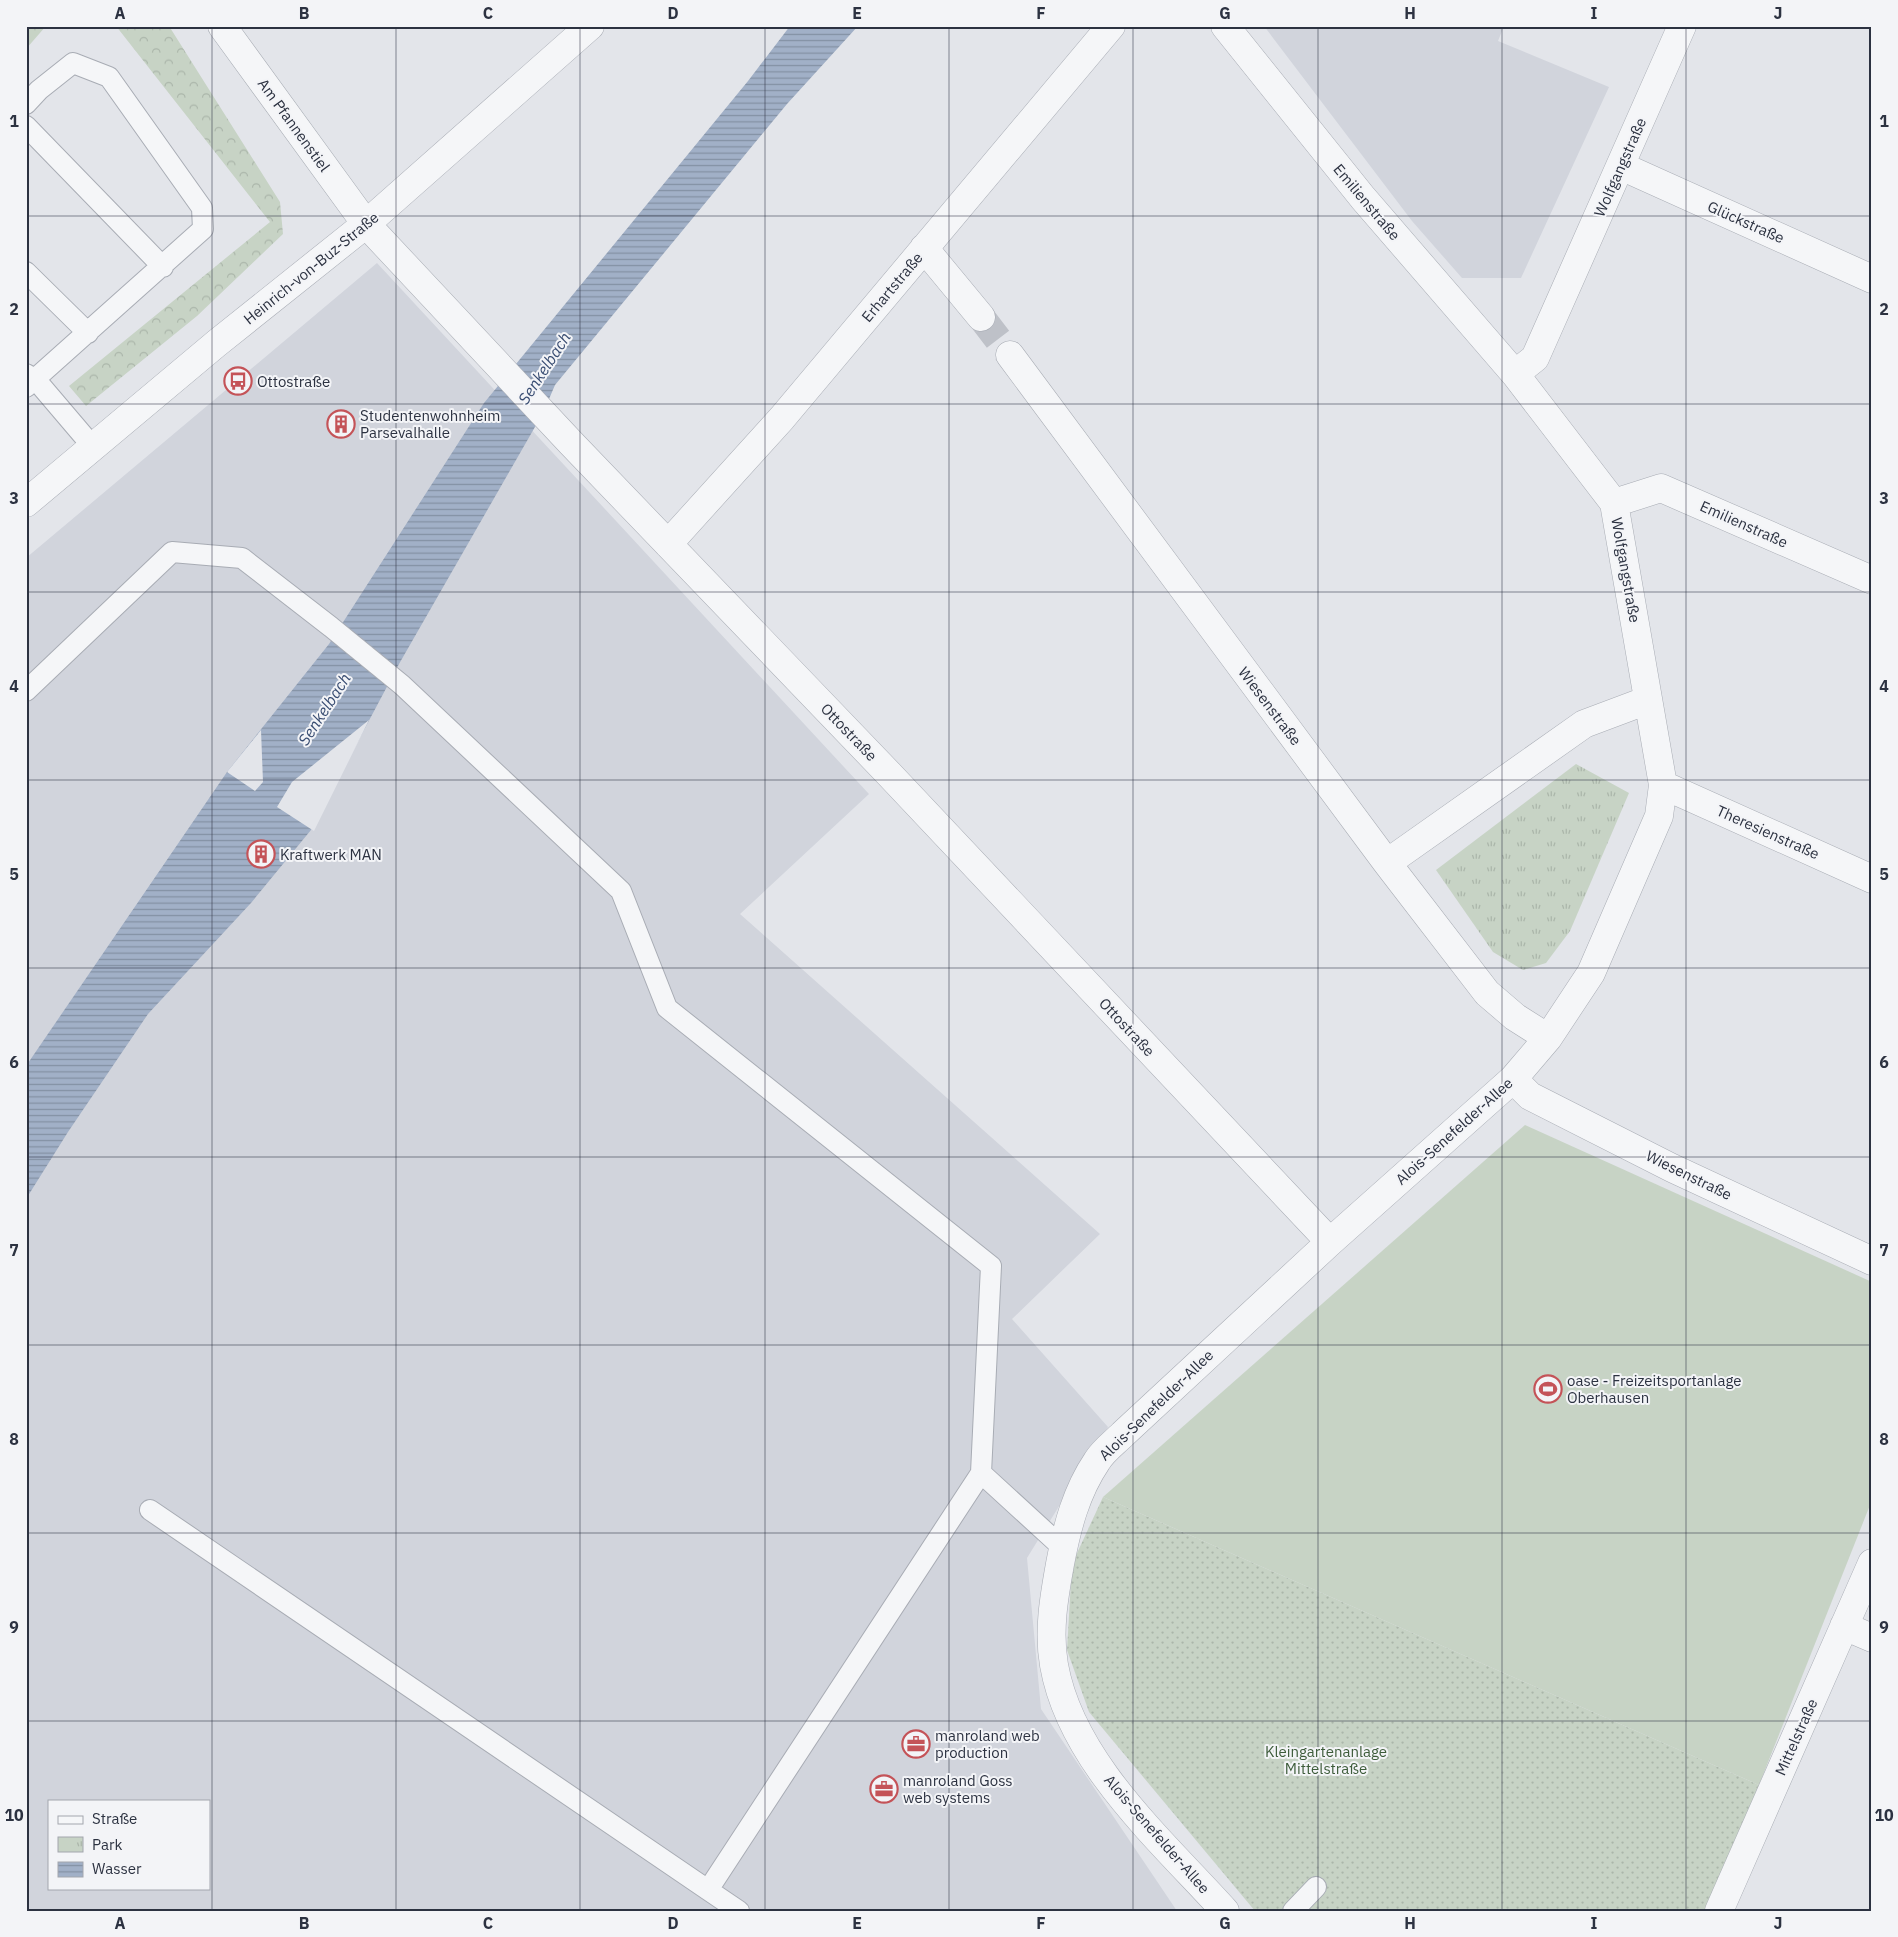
<svg xmlns="http://www.w3.org/2000/svg" width="1898" height="1937" viewBox="0 0 1898 1937" font-family="'IBM Plex Sans',sans-serif">
  <style>
    .built { fill: #d1d4dc; fill-rule: evenodd }
    .grass { fill: url(#grass-dots) }
    .forest { fill: url(#forest-crowns) }
    .park { fill: url(#park-tufts) }
    .pitch { fill: #c7d3c5 }
    .water { fill: url(#water-rules) }
    .pier { fill: #e3e5ea }
    .lines { fill: none; stroke-linecap: round; stroke-linejoin: round }
    .minor-tunnel { stroke: #bec1c8; stroke-width: 28; stroke-dasharray: 28 14; stroke-linecap: butt }
    .service-casing { stroke: #a8acb4; stroke-width: 22 }
    .minor-casing { stroke: #a8acb4; stroke-width: 29 }
    .tertiary-casing { stroke: #a8acb4; stroke-width: 29 }
    .service { stroke: #f5f6f8; stroke-width: 20 }
    .minor { stroke: #f5f6f8; stroke-width: 28 }
    .tertiary { stroke: #f5f6f8; stroke-width: 28 }
    .grid { fill: none; stroke: #2c3241; stroke-width: 1; stroke-opacity: 0.55 }
    .labels { text-anchor: middle; dominant-baseline: central; stroke-width: 4; stroke-linejoin: round; paint-order: stroke }
    .street-label { font-size: 15px; fill: #2c3241; stroke: #f3f4f7 }
    .poi-label { font-size: 15px; fill: #2c3241; stroke: #f3f4f7; text-anchor: start }
    .park-label { font-size: 15px; fill: #3d5c3a; stroke: #f3f4f7 }
    .water-label { font-size: 16px; font-style: italic; fill: #394d72; stroke: #f3f4f7 }
    .neatline { fill: none; stroke: #2c3241; stroke-width: 2 }
    .grid-label { font-size: 16px; text-anchor: middle; font-weight: bold; fill: #2c3241 }
  </style>
  <defs>
    <pattern id="grass-dots" width="8" height="8" patternUnits="userSpaceOnUse" patternTransform="scale(1.25)"><rect width="8" height="8" fill="#c7d3c5"/><path d="M2 2h.1M6 6h.1" fill="none" stroke="#abb6aa" stroke-width="1.8" stroke-linecap="round"/></pattern>
    <pattern id="forest-crowns" width="20" height="18" patternUnits="userSpaceOnUse" patternTransform="scale(1.25)"><rect width="20" height="18" fill="#c7d3c5"/><path d="M2 6a3 3 0 1 1 6 0M12 15a3 3 0 1 1 6 0" fill="none" stroke="#abb6aa"/></pattern>
    <pattern id="park-tufts" width="24" height="20" patternUnits="userSpaceOnUse" patternTransform="scale(1.25)"><rect width="24" height="20" fill="#c7d3c5"/><path d="M3 7l-1-3M5 7V3M7 7l1-3M15 17l-1-3M17 17v-4M19 17l1-3" fill="none" stroke="#abb6aa"/></pattern>
    <pattern id="water-rules" width="6" height="5" patternUnits="userSpaceOnUse" patternTransform="scale(1.25)"><rect width="6" height="5" fill="#a1b0c7"/><path d="M0 2.5h6" fill="none" stroke="#8390a3"/></pattern>
  </defs>
  <rect width="100%" height="100%" fill="#e3e5ea"/>
  <path class="built" d="M 1264,26 L 1504,26 L 1498,41 L 1609,87 L 1521,278 L 1462,278 L 1412,221 Z
    M 377,263 L 869,794 L 740,914 L 1100,1234 L 1012,1319 L 1108,1427 L 1027,1558 L 1041,1709 L 1177,1911 L 26,1911 L 26,558 ZM 49,1801 L 209,1801 L 209,1888 L 49,1888 Z"/>
  <path class="grass" d="M 1103,1497 L 1759,1785 L 1705,1911 L 1255,1911 L 1089,1712 L 1067,1650 L 1072,1564 Z"/>
  <path class="forest" d="M 26,26 L 46,26 L 26,49 Z
    M 116,26 L 169,26 L 280,202 L 283,234 L 197,316 L 86,406 L 69,386 L 270,222 Z"/>
  <path class="park" d="M 1576,764 L 1629,793 L 1570,931 L 1546,963 L 1523,970 L 1493,952 L 1436,870 Z"/>
  <path class="pitch" d="M 1525,1125 L 1872,1282 L 1872,1500 L 1759,1785 L 1103,1497 Z"/>
  <path class="water" d="M 790,26 L 858,26 L 787,104 L 555,385 L 543,413 L 399,664 L 311,830 L 251,903 L 148,1014 L 68,1132 L 26,1199 L 26,1066 L 227,772 L 329,644 L 484,403 L 748,81 Z"/>
  <path class="pier" d="M 369,720 L 314,831 L 277,807 L 292,782 Z
    M 261,730 L 263,782 L 255,791 L 227,772 Z"/>
  <g class="lines">
    <path class="minor-tunnel" d="M 981,317 L 1010,355"/>
    <g class="service-casing">
      <path id="service" d="M 26,104 L 39,90 L 73,63 L 109,77 L 202,208 L 203,229 L 26,387
        M 26,126 L 163,267
        M 26,272 L 88,333
        M 26,374 L 36,380 L 93,447
        M 26,691 L 172,552 L 242,558 L 331,627 L 402,685 L 621,891 L 667,1008 L 991,1266 L 981,1473
        M 150,1510 L 708,1890
        M 739,1911 L 708,1890 L 981,1473 L 1063,1548
        M 1293,1911 L 1316,1887"/>
    </g>
    <g class="minor-casing">
      <path id="minor" d="M 222,26 L 366,224 L 571,443 L 889,774 L 1330,1242
        M 1225,26 L 1363,198 L 1515,374 L 1614,503 L 1663,785 L 1659,816 L 1591,973 L 1548,1038 L 1513,1079 L 1330,1242 L 1123,1434 C 1114,1443 1103,1451 1097,1461 C 1076,1492 1067,1527 1060,1564 C 1054,1597 1048,1631 1054,1665 C 1071,1762 1162,1841 1225,1911
        M 1621,166 L 1872,279
        M 924,248 L 981,317
        M 1010,355 L 1387,863 L 1487,993 L 1515,1017 L 1548,1038
        M 1515,374 L 1535,358 L 1682,26
        M 1614,503 L 1661,488 L 1872,580
        M 668,544 L 782,418 L 1111,26
        M 1663,785 L 1872,879
        M 1387,863 L 1584,724 L 1648,700
        M 1513,1079 L 1530,1096 L 1672,1168 L 1872,1261
        M 1844,1626 L 1872,1638
        M 1719,1911 L 1872,1563"/>
    </g>
    <g class="tertiary-casing">
      <path id="tertiary" d="M 26,503 L 217,343 L 366,224 L 590,26"/>
    </g>
    <use href="#service" class="service"/>
    <use href="#minor" class="minor"/>
    <use href="#tertiary" class="tertiary"/>
  </g>
  <path class="grid" d="M 212,26 L 212,1911M 396,26 L 396,1911M 580,26 L 580,1911M 765,26 L 765,1911M 949,26 L 949,1911M 1133,26 L 1133,1911M 1318,26 L 1318,1911M 1502,26 L 1502,1911M 1686,26 L 1686,1911M 26,216 L 1872,216M 26,404 L 1872,404M 26,592 L 1872,592M 26,780 L 1872,780M 26,968 L 1872,968M 26,1157 L 1872,1157M 26,1345 L 1872,1345M 26,1533 L 1872,1533M 26,1721 L 1872,1721"/>
  <defs>
    <g id="bus-ring" transform="scale(1.4375)"><circle r="9.5" fill="#f3f4f7" stroke="#c45358" stroke-width="1.5"/><path d="M-5-6H5V4H4V6H2V4H-2V6H-4V4H-5ZM-3.5-4V0h7V-4ZM-3.5 1.2v1.5H-2V1.2ZM2 1.2v1.5H3.5V1.2Z" fill="#c45358"/></g>
    <g id="building-ring" transform="scale(1.4375)"><circle r="9.5" fill="#f3f4f7" stroke="#c45358" stroke-width="1.5"/><path d="M-4-6H4V6H1V3H-1V6H-4ZM-2.5-4.3h1.7v1.8h-1.7ZM.8-4.3h1.7v1.8H.8ZM-2.5-1h1.7V.8h-1.7ZM.8-1h1.7V.8H.8Z" fill="#c45358"/></g>
    <g id="stadium-ring" transform="scale(1.4375)"><circle r="9.5" fill="#f3f4f7" stroke="#c45358" stroke-width="1.5"/><path d="M0-5a6.5 5 0 1 0 0 10a6.5 5 0 1 0 0-10ZM-3.5-1.8h7v3.6h-7Z" fill="#c45358"/></g>
    <g id="office-ring" transform="scale(1.4375)"><circle r="9.5" fill="#f3f4f7" stroke="#c45358" stroke-width="1.5"/><path d="M-6-3h4V-5.5h4V-3h4V5H-6ZM-1-4.5V-3h2v-1.5ZM-6 0V1H6V0Z" fill="#c45358"/></g>
  </defs>
  <g fill-rule="evenodd">
    <use href="#bus-ring" x="238" y="381"/>
    <use href="#building-ring" x="341" y="424"/>
    <use href="#building-ring" x="261" y="854"/>
    <use href="#stadium-ring" x="1548" y="1389"/>
    <use href="#office-ring" x="916" y="1744"/>
    <use href="#office-ring" x="884" y="1789"/>
  </g>
  <g class="labels">
    <g class="street-label">
      <text transform="translate(294 125) rotate(54)">Am Pfannenstiel</text>
      <text transform="translate(1620 167) rotate(-66)">Wolfgangstraße</text>
      <text transform="translate(1367 202) rotate(50)">Emilienstraße</text>
      <text transform="translate(1746 222) rotate(24)">Glückstraße</text>
      <text transform="translate(311 268) rotate(-39)">Heinrich-von-Buz-Straße</text>
      <text transform="translate(892 287) rotate(-50)">Erhartstraße</text>
      <text transform="translate(1744 524) rotate(24)">Emilienstraße</text>
      <text transform="translate(1626 570) rotate(80)">Wolfgangstraße</text>
      <text transform="translate(1270 706) rotate(53)">Wiesenstraße</text>
      <text transform="translate(849 732) rotate(46)">Ottostraße</text>
      <text transform="translate(1768 832) rotate(24)">Theresienstraße</text>
      <text transform="translate(1127 1027) rotate(47)">Ottostraße</text>
      <text transform="translate(1454 1131) rotate(-42)">Alois-Senefelder-Allee</text>
      <text transform="translate(1689 1175) rotate(26)">Wiesenstraße</text>
      <text transform="translate(1156 1405) rotate(-44)">Alois-Senefelder-Allee</text>
      <text transform="translate(1796 1737) rotate(-66)">Mittelstraße</text>
      <text transform="translate(1157 1834) rotate(49)">Alois-Senefelder-Allee</text>
    </g>
    <g class="poi-label">
      <text x="257" y="381">Ottostraße</text>
      <text x="360" y="415">Studentenwohnheim<tspan x="360" dy="17">Parsevalhalle</tspan></text>
      <text x="280" y="854">Kraftwerk MAN</text>
      <text x="1567" y="1380">oase - Freizeitsportanlage<tspan x="1567" dy="17">Oberhausen</tspan></text>
      <text x="935" y="1735">manroland web<tspan x="935" dy="17">production</tspan></text>
      <text x="903" y="1780">manroland Goss<tspan x="903" dy="17">web systems</tspan></text>
    </g>
    <g class="park-label">
      <text x="1326" y="1751">Kleingartenanlage<tspan x="1326" dy="17">Mittelstraße</tspan></text>
    </g>
    <g class="water-label">
      <text transform="translate(544 368) rotate(-57)">Senkelbach</text>
      <text transform="translate(324 709) rotate(-57)">Senkelbach</text>
    </g>
  </g>
  <rect width="1898" height="1937" fill="none" stroke="#f3f4f7" stroke-width="55"/>
  <rect x="48" y="1800" width="162" height="90" fill="#f3f4f7" stroke="#a3a6ae"/>
  <rect x="58" y="1816" width="25" height="8" fill="#f5f6f8" stroke="#a3a6ae"/>
  <text x="92" y="1824" font-size="15" fill="#2c3241">Straße</text>
  <rect x="58" y="1837" width="25" height="15" fill="url(#park-tufts)" stroke="#a3a6ae"/>
  <text x="92" y="1850" font-size="15" fill="#2c3241">Park</text>
  <rect x="58" y="1862" width="25" height="15" fill="url(#water-rules)" stroke="#a3a6ae"/>
  <text x="92" y="1874" font-size="15" fill="#2c3241">Wasser</text>
  <rect x="28" y="28" width="1842" height="1882" class="neatline"/>
  <g class="grid-label">
    <text x="120" y="19">A</text>
    <text x="304" y="19">B</text>
    <text x="488" y="19">C</text>
    <text x="673" y="19">D</text>
    <text x="857" y="19">E</text>
    <text x="1041" y="19">F</text>
    <text x="1225" y="19">G</text>
    <text x="1410" y="19">H</text>
    <text x="1594" y="19">I</text>
    <text x="1778" y="19">J</text>
    <text x="14" y="127">1</text>
    <text x="1884" y="127">1</text>
    <text x="14" y="315">2</text>
    <text x="1884" y="315">2</text>
    <text x="14" y="504">3</text>
    <text x="1884" y="504">3</text>
    <text x="14" y="692">4</text>
    <text x="1884" y="692">4</text>
    <text x="14" y="880">5</text>
    <text x="1884" y="880">5</text>
    <text x="14" y="1068">6</text>
    <text x="1884" y="1068">6</text>
    <text x="14" y="1256">7</text>
    <text x="1884" y="1256">7</text>
    <text x="14" y="1445">8</text>
    <text x="1884" y="1445">8</text>
    <text x="14" y="1633">9</text>
    <text x="1884" y="1633">9</text>
    <text x="14" y="1821">10</text>
    <text x="1884" y="1821">10</text>
    <text x="120" y="1929">A</text>
    <text x="304" y="1929">B</text>
    <text x="488" y="1929">C</text>
    <text x="673" y="1929">D</text>
    <text x="857" y="1929">E</text>
    <text x="1041" y="1929">F</text>
    <text x="1225" y="1929">G</text>
    <text x="1410" y="1929">H</text>
    <text x="1594" y="1929">I</text>
    <text x="1778" y="1929">J</text>
  </g>
</svg>
